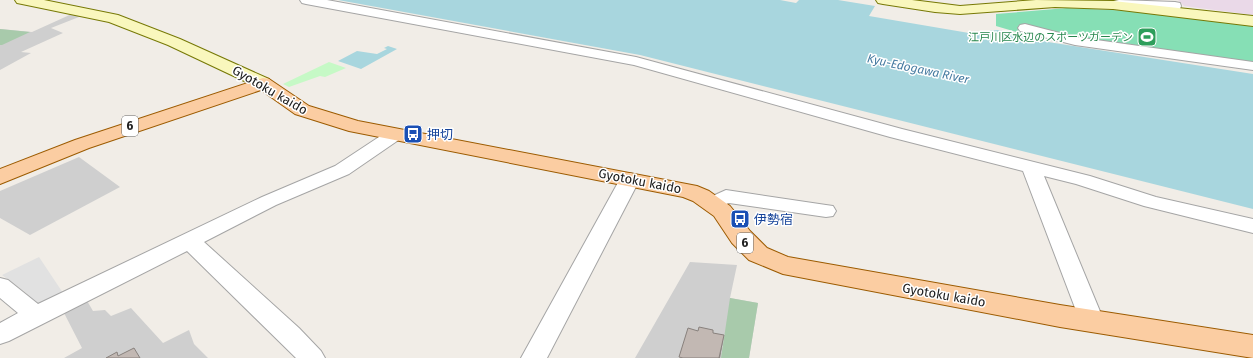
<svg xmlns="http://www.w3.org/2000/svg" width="1253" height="358" viewBox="0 0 1253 358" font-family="'Fira Sans','Noto Sans JP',sans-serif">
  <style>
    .industrial { fill: #ead9e8 }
    .religious { fill: #cfcfcf }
    .cemetery { fill: #a8caab }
    .park { fill: #c6f9c6 }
    .pitch { fill: #86dfb5 }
    .parking { fill: #e1e1e1 }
    .water { fill: #a8d6de }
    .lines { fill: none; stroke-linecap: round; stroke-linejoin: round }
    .street-casing { stroke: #a5a5a5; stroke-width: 2 }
    .secondary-casing { stroke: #777906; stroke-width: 2 }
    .primary-casing { stroke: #9c5b01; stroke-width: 2 }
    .street { fill: #fff; fill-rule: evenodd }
    .secondary { fill: #f9f7bd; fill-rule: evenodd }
    .primary { fill: #fbcda2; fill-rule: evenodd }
    .shaded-wall { fill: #88817d }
    .building { fill: #c2b8b3; stroke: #88817d }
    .labels { text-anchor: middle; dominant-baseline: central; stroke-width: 3; stroke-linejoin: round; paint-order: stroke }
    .far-leisure-label { font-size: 11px; fill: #27864d; stroke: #fff; text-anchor: end }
    .far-water-label { font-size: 12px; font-style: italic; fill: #467ba1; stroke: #fff }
    .shield { fill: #fff; stroke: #646464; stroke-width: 1 }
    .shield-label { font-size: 12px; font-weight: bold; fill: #212121 }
    .street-label { font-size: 13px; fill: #212121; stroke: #fff }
    .transit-label { font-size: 13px; fill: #164399; stroke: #fff; text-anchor: start }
  </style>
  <rect width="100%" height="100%" fill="#f1ede7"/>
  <path class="industrial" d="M 1178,0 L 1253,0 L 1253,15 L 1184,6 Z"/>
  <path class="religious" d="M 74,13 L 84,15 L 51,28 L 63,33 L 21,52 L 31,53 L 0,70 L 0,29 L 32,32 Z
    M 79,157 L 120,187 L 30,235 L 0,218 L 0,191 Z
    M 690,262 L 737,265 L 730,298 L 758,303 L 749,358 L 635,358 Z
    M 86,299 L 93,311 L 105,310 L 111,316 L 131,308 L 163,343 L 189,330 L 194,344 L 208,358 L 64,358 L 82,348 L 63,311 Z"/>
  <path class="cemetery" d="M 0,29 L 30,32 L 2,45 L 0,45 Z
    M 730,298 L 758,303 L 749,358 L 721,358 Z"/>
  <path class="park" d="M 329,62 L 346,68 L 325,77 L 320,76 L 289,87 L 283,84 Z"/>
  <path class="pitch" d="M 1067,8 L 1135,11 L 1253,26 L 1253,70 L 1061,42 L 1020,33 L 996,26 L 996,14 Z"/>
  <path class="parking" d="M 39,257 L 65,296 L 40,308 L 26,293 L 2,275 Z"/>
  <path class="water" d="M 338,0 L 780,0 L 796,3 L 799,0 L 838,0 L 875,6 L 869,16 L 969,33 L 998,30 L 1048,42 L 1253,74 L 1253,209 L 640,55 Z
    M 388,46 L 397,49 L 361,69 L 338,61 L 357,51 L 377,54 L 387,49 L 384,48 Z"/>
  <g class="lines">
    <g class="street-casing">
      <path id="street" d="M 300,0 L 327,0 L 636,57 L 902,129 L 1090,176 L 1156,197 L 1253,219 L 1253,233 L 1144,206 L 1076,184 L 1044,176 L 1104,321 L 1101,328 L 1092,330 L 1083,328 L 1080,321 L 1023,171 L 890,137 L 634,65 L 306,4 L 302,3 Z
        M 1119,0 L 1175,2 L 1180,3 L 1181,6 L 1180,9 L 1175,10 L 1127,6 L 1113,9 L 1109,8 L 1107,5 L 1109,2 Z
        M 1025,24 L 1075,37 L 1253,62 L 1253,70 L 1075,45 L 1020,31 L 1018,28 L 1020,25 Z
        M 394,130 L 400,131 L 403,135 L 400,139 L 349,174 L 276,205 L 204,242 L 299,328 L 321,351 L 325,358 L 296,358 L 187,251 L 9,341 L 0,344 L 0,323 L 18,313 L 0,298 L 0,278 L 8,280 L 38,304 L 262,197 L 335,166 L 388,131 Z
        M 630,173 L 637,175 L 640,179 L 547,358 L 521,358 L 620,179 L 623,175 Z
        M 726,190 L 826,205 L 833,206 L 836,211 L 833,216 L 826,217 L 729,203 L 713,209 L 706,207 L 703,203 L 706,199 Z"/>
    </g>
    <g class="secondary-casing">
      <path id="secondary" d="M 15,0 L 44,0 L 118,15 L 180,39 L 269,79 L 272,83 L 269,87 L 263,88 L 257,87 L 168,45 L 109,22 L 22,4 L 17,3 Z
        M 876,0 L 912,0 L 960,6 L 1036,0 L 1113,1 L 1253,16 L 1253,26 L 1113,9 L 1055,7 L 960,14 L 935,12 L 883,4 L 878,3 Z"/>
    </g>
    <g class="primary-casing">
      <path id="primary" d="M 263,78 L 269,79 L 309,106 L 358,121 L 697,186 L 709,191 L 730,206 L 750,231 L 767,248 L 788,257 L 1060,305 L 1253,335 L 1253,358 L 1060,327 L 783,274 L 749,260 L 732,243 L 714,216 L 693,201 L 683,197 L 349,131 L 295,114 L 261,90 L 89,148 L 0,184 L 0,169 L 75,140 Z"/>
    </g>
    <use href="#street" class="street"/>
    <use href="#secondary" class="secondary"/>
    <use href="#primary" class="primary"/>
  </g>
  <path class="shaded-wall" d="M 724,335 L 720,358 L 719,358 Z"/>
  <path class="building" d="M 699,327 L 713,330 L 713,333 L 724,335 L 719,358 L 683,358 L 679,357 L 688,328 L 698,331 Z
    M 134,348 L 140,358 L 106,358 L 117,352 L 118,356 Z"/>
  <defs>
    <g id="stadium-square" transform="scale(1)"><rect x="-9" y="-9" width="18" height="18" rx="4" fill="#2e9e5b" stroke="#fff"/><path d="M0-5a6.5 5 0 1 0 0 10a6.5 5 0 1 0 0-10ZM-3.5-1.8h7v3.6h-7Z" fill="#fff"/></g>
    <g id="bus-square" transform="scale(1)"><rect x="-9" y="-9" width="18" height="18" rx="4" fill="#1a4fb4" stroke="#fff"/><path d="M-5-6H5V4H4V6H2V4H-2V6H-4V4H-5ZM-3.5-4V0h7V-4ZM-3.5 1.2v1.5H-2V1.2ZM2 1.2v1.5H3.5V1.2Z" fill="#fff"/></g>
  </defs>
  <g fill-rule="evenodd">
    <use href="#stadium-square" x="1147" y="37"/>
    <use href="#bus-square" x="413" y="134"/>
    <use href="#bus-square" x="740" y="219"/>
  </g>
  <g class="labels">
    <g class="far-leisure-label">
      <text x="1133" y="37">江戸川区水辺のスポーツガーデン</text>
    </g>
    <g class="far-water-label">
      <text transform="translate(918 69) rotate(12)">Kyu-Edogawa River</text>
    </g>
    <g class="shield">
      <rect x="122" y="116" width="16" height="20" rx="3"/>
      <rect x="737" y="233" width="16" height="20" rx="3"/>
    </g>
    <g class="shield-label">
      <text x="130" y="126">6</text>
      <text x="745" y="243">6</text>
    </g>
    <g class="street-label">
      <text transform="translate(270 90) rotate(30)">Gyotoku kaido</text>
      <text transform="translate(640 181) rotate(11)">Gyotoku kaido</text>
      <text transform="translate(944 295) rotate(10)">Gyotoku kaido</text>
    </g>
    <g class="transit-label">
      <text x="427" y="134">押切</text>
      <text x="754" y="219">伊勢宿</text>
    </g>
  </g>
</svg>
